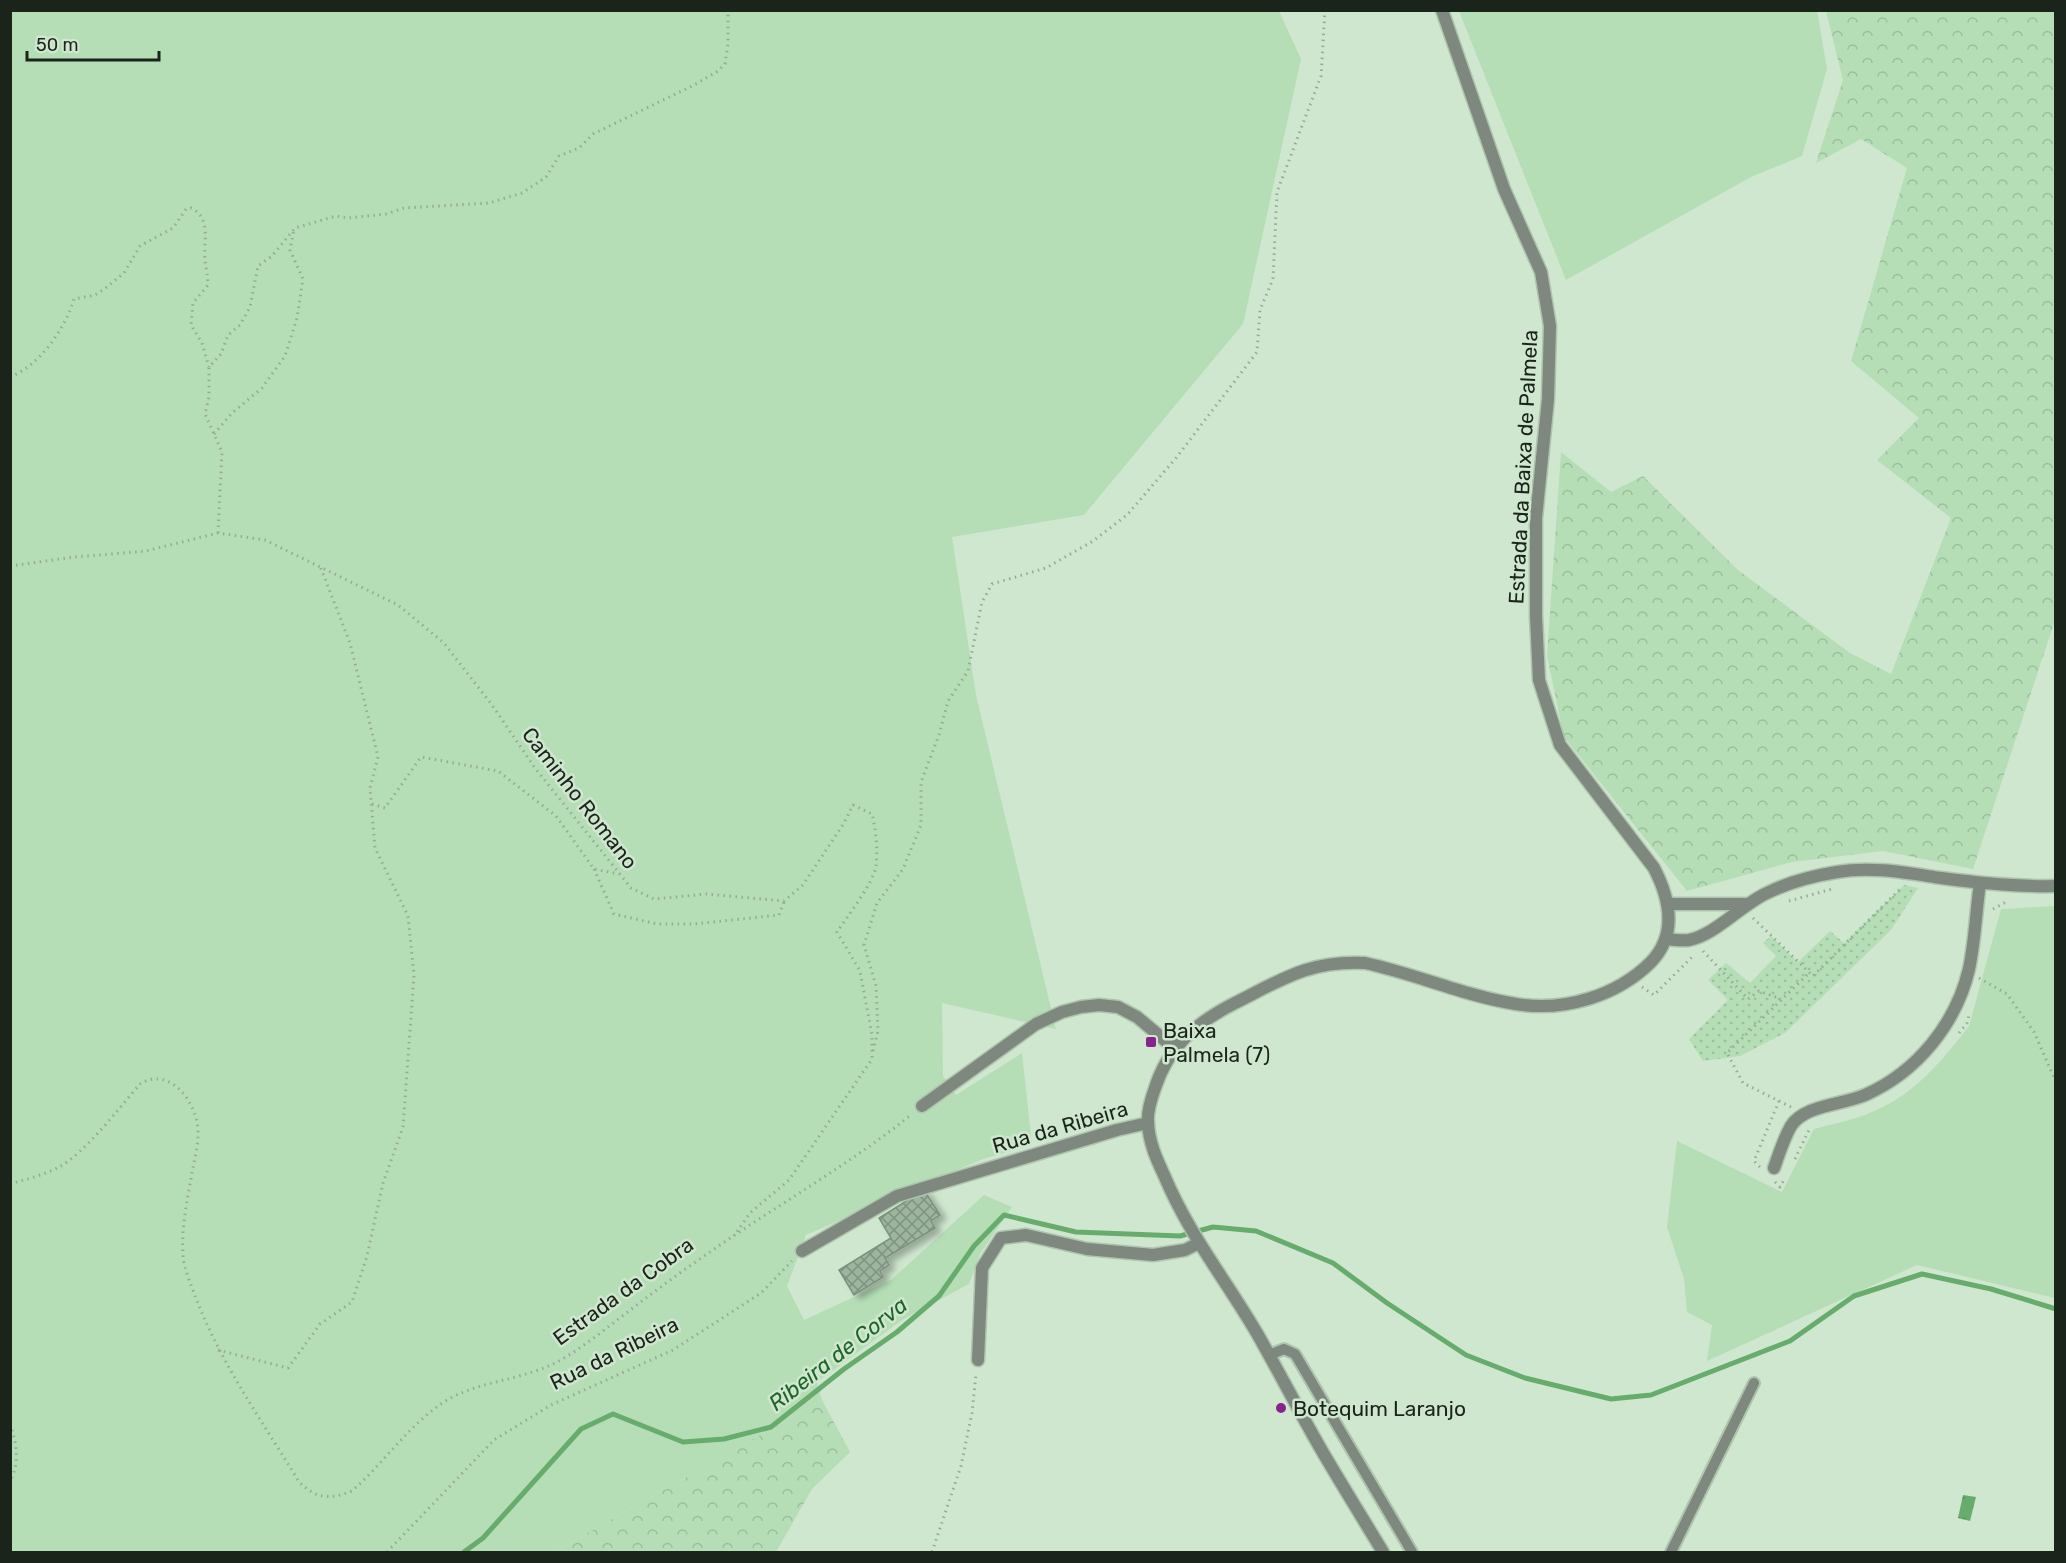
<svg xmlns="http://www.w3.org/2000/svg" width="2066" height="1563" viewBox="0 0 2066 1563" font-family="Rubik,sans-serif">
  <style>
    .grass { fill: #b5deb6 }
    .forest { fill: url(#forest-crowns) }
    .park { fill: url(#park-dots) }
    .water { fill: url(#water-ripples) }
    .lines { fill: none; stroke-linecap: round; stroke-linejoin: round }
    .stream { stroke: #68ac6d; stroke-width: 5 }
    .building { fill: url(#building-cross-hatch); stroke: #7b917c; stroke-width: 1.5; filter: url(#shadow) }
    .service-casing { stroke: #afc4af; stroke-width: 14 }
    .minor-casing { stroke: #afc4af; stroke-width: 15 }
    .tertiary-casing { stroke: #afc4af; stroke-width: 15 }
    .path { stroke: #97aa97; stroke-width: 3; stroke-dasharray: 1.5 4.5; stroke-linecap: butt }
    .service { stroke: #7e887e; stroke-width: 10 }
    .minor { stroke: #7e887e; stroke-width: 12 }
    .tertiary { stroke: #7e887e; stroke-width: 12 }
    .poi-dot { fill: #87238c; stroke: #cfe7cf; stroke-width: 2 }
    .labels { text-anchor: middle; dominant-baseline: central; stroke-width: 5; stroke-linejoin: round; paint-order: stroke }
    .street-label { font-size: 21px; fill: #1b241b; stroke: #cfe7cf }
    .poi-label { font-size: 21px; fill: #1b241b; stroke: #cfe7cf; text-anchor: start }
    .water-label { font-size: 22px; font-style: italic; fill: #1e6429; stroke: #cfe7cf }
  </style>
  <defs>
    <pattern id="forest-crowns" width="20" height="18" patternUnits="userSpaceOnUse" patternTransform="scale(1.5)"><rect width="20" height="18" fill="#b5deb6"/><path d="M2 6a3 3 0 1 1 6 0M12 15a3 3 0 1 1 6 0" fill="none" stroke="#9bbe9c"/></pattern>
    <pattern id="park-dots" width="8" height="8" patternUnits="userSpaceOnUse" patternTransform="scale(1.5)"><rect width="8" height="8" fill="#b5deb6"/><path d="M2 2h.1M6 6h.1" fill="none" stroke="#9bbe9c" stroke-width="1.8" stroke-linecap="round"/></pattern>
    <pattern id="water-ripples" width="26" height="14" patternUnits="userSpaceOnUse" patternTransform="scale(1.5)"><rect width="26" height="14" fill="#68ac6d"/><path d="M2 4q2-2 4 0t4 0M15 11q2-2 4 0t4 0" fill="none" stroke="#558c59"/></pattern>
    <pattern id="building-cross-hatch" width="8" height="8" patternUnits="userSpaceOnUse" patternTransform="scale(1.5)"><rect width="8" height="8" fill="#9db49e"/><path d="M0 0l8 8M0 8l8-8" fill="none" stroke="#7f9280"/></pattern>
    <filter id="shadow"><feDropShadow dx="6" dy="4" stdDeviation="3" flood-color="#0004"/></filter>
  </defs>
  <rect width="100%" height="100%" fill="#cfe7cf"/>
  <path class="grass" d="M 11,11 L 1279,11 L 1301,59 L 1243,324 L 1084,515 L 952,537 L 976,695 L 1056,1029 L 942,1003 L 943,1076 L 956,1095 L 1022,1053 L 1032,1145 L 983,1159 L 806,1235 L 787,1286 L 804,1320 L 891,1280 L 984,1195 L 1012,1207 L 980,1254 L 969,1284 L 902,1320 L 817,1382 L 822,1400 L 554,1552 L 11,1552 Z
    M 1459,11 L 1817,11 L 1827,69 L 1802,156 L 1751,177 L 1566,280 Z
    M 2055,906 L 2055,1298 L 1917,1265 L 1707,1361 L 1712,1325 L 1687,1312 L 1684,1279 L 1667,1227 L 1677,1141 L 1782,1192 L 1814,1129 C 1833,1124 1854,1120 1872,1112 C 1914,1095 1942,1061 1969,1026 L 2001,909 Z"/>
  <path class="forest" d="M 1826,11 L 2055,11 L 2055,620 L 1973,869 L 1883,851 L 1792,862 L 1687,891 L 1564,737 L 1547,656 L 1561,452 L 1611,492 L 1643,476 L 1738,570 L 1850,653 L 1891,674 L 1951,518 L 1877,460 L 1919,418 L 1851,361 L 1907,168 L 1861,139 L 1816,163 L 1843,80 Z
    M 822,1400 L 850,1452 L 812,1489 L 776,1552 L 554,1552 Z"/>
  <path class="park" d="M 1904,885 L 1918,888 L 1891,930 L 1785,1033 L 1740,1056 L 1703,1061 L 1689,1039 L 1728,1000 L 1708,980 L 1726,963 L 1750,983 L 1776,956 L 1763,943 L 1771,936 L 1798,962 L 1830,931 L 1844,943 Z"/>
  <path class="water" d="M 1963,1495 L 1976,1497 L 1970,1521 L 1958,1518 Z"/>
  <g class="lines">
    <path class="stream" d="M 464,1552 L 483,1538 L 581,1429 L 613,1414 L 683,1442 L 724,1439 L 771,1427 L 844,1369 L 897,1332 L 939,1296 L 974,1246 L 1004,1215 L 1076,1232 L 1180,1236 L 1213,1227 L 1256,1231 L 1333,1263 L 1387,1303 L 1466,1355 L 1525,1378 L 1611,1399 L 1651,1395 L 1790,1341 L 1854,1296 L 1922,1274 L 1991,1289 L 2056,1309"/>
  </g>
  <path class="building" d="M 924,1190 L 940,1215 L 931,1221 L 935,1228 L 885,1258 L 889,1265 L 880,1271 L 883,1277 L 854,1295 L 839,1270 L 891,1238 L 879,1218 Z"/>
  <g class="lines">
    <g class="service-casing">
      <path id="service" d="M 1269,1355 L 1284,1349 L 1295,1354 L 1412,1552
        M 1671,1552 L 1754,1383"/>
    </g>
    <g class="minor-casing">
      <path id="minor" d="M 1668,904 L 1745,904
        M 1666,939 C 1674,940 1682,941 1689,940 C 1715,935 1741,905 1767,893 C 1789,882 1812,876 1837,872 C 1872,866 1907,873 1941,878 C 1979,883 2017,887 2056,886
        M 922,1106 L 1036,1024 L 1062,1012 L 1081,1007 L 1099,1005 L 1118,1007 L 1137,1017 L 1174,1048
        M 1774,1168 C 1779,1154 1784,1138 1791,1126 C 1804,1105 1842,1105 1865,1095 C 1917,1072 1956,1024 1969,969 C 1975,941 1976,911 1980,883
        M 802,1251 L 897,1196 L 1117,1130 L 1148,1123
        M 978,1360 L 982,1268 L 1001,1238 L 1026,1235 L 1087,1249 L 1153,1255 L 1185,1250 L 1199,1243"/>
    </g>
    <g class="tertiary-casing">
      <path id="tertiary" d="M 1383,1552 C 1363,1519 1342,1485 1322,1451 C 1300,1413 1280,1374 1258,1335 C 1226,1280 1189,1235 1164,1175 C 1156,1158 1149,1142 1148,1123 C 1147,1111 1151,1099 1155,1088 C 1168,1047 1196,1023 1233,1004 C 1281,980 1309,960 1365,963 C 1416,974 1465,996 1516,1004 C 1564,1012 1617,996 1651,962 C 1678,934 1670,899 1654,868 L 1560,745 L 1539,680 L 1536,616 L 1536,518 L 1548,399 L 1550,326 L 1541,272 L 1504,189 L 1442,10"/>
    </g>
    <path class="path" d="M 10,377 C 40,365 65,329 74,299 L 95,295 L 107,287 L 124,273 L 140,246 L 173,228 L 186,209 L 191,208 C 212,218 203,243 205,261 C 206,269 208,276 208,285 L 193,303 L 191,325 L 202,343 L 209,367
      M 214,434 L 232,413 L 262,388 L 285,356 L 297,318 L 303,279 L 290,250 L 294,229
      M 218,533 L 222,452 L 205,414 L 209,397 L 209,367 L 221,354 L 228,335 L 240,325 L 250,307 L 258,266 L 272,256 L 295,228 L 336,216 L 348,218 L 386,214 L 404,208 L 489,203 L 522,193 L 546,177 L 559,156 L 579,148 L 593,134 L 694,85 L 718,71 L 725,64 L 728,44 L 728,10
      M 10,566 L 74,557 L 146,551 L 218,533 L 265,540 L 398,605 L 444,643 L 492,705 L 535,768 L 631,888 L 654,899 L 706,894 L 784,901 L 803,885 L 844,823 L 853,805 L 872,814 C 876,830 878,850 876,866 C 874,882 847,917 837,932 L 860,971 L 872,1035 L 872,1059 L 789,1180 L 750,1213 L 734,1236
      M 372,804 L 385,808 L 421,757 L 498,771 L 556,816 L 594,869 L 619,874
      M 594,869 L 614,914 L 657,924 L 694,924 L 779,915 L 784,902
      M 1789,901 L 1832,889
      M 1993,909 L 2008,901
      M 1753,918 L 1813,976 L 1902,887
      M 1703,951 L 1748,999 L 1759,991 L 1781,999
      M 1979,978 L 2007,994 L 2034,1032 L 2056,1082
      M 1642,987 L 1654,995 L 1694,955
      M 1959,1033 L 1967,1023 L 1969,1015
      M 873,1051 L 878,1031 L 876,986 L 864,945 L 877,903 L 903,869 L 921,825 L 921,782 L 939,735 L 948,701 L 968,671 L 982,602 L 992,584 L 1046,568 L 1093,541 L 1127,515 L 1176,458 L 1257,352 L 1260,310 L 1273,279 L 1277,192 L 1321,76 L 1325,10
      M 1791,1107 L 1743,1083 L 1727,1053 L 1809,973
      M 1795,1159 L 1809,1130
      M 1760,1167 L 1754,1161 L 1779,1101
      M 1775,1182 L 1780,1187 L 1785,1178
      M 10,1184 C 27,1179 44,1175 59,1167 C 84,1154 120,1107 140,1084 C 166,1068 189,1093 196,1118 C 201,1135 196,1152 193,1168 C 188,1196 181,1226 183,1255 C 184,1269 191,1285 196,1298 C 221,1364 263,1422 299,1482 C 317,1499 329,1500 352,1491 C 385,1462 409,1424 447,1400 C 482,1380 524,1380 559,1361 C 584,1347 606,1328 629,1311 C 655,1291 682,1271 710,1252 C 777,1205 849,1165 912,1114
      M 218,1350 L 288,1368 L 320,1324 L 352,1302 L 367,1256 L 383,1183 L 403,1127 L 414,975 L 408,916 L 375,848 L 370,788 L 378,757 L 350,643 L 320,566
      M 10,1424 C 17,1445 20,1461 10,1482
      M 387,1552 L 494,1440 L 551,1405 L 673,1350 L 761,1293 L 792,1261
      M 932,1552 L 961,1466 L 972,1413 L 976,1374"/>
    <use href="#service" class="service"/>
    <use href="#minor" class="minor"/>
    <use href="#tertiary" class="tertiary"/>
  </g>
  <g class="poi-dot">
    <rect x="1145" y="1036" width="12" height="12" rx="3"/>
    <circle cx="1281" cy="1408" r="6"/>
  </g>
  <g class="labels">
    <g class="street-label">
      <text transform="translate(1523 467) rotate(-87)">Estrada da Baixa de Palmela</text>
      <text transform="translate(580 798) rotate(52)">Caminho Romano</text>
      <text transform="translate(1060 1127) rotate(-16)">Rua da Ribeira</text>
      <text transform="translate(623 1291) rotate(-36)">Estrada da Cobra</text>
      <text transform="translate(614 1353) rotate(-26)">Rua da Ribeira</text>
    </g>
    <g class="poi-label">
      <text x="1163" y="1030">Baixa<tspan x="1163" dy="24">Palmela (7)</tspan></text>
      <text x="1293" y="1408">Botequim Laranjo</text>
    </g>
    <g class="water-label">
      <text transform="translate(838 1354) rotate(-38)">Ribeira de Corva</text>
    </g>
  </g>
  <rect width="2066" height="1563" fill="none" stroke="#1b241b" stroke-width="24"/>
  <path d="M27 51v9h132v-9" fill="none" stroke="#1b241b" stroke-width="3"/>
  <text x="36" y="51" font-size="18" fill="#1b241b" stroke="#cfe7cf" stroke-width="4.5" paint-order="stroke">50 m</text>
</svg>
